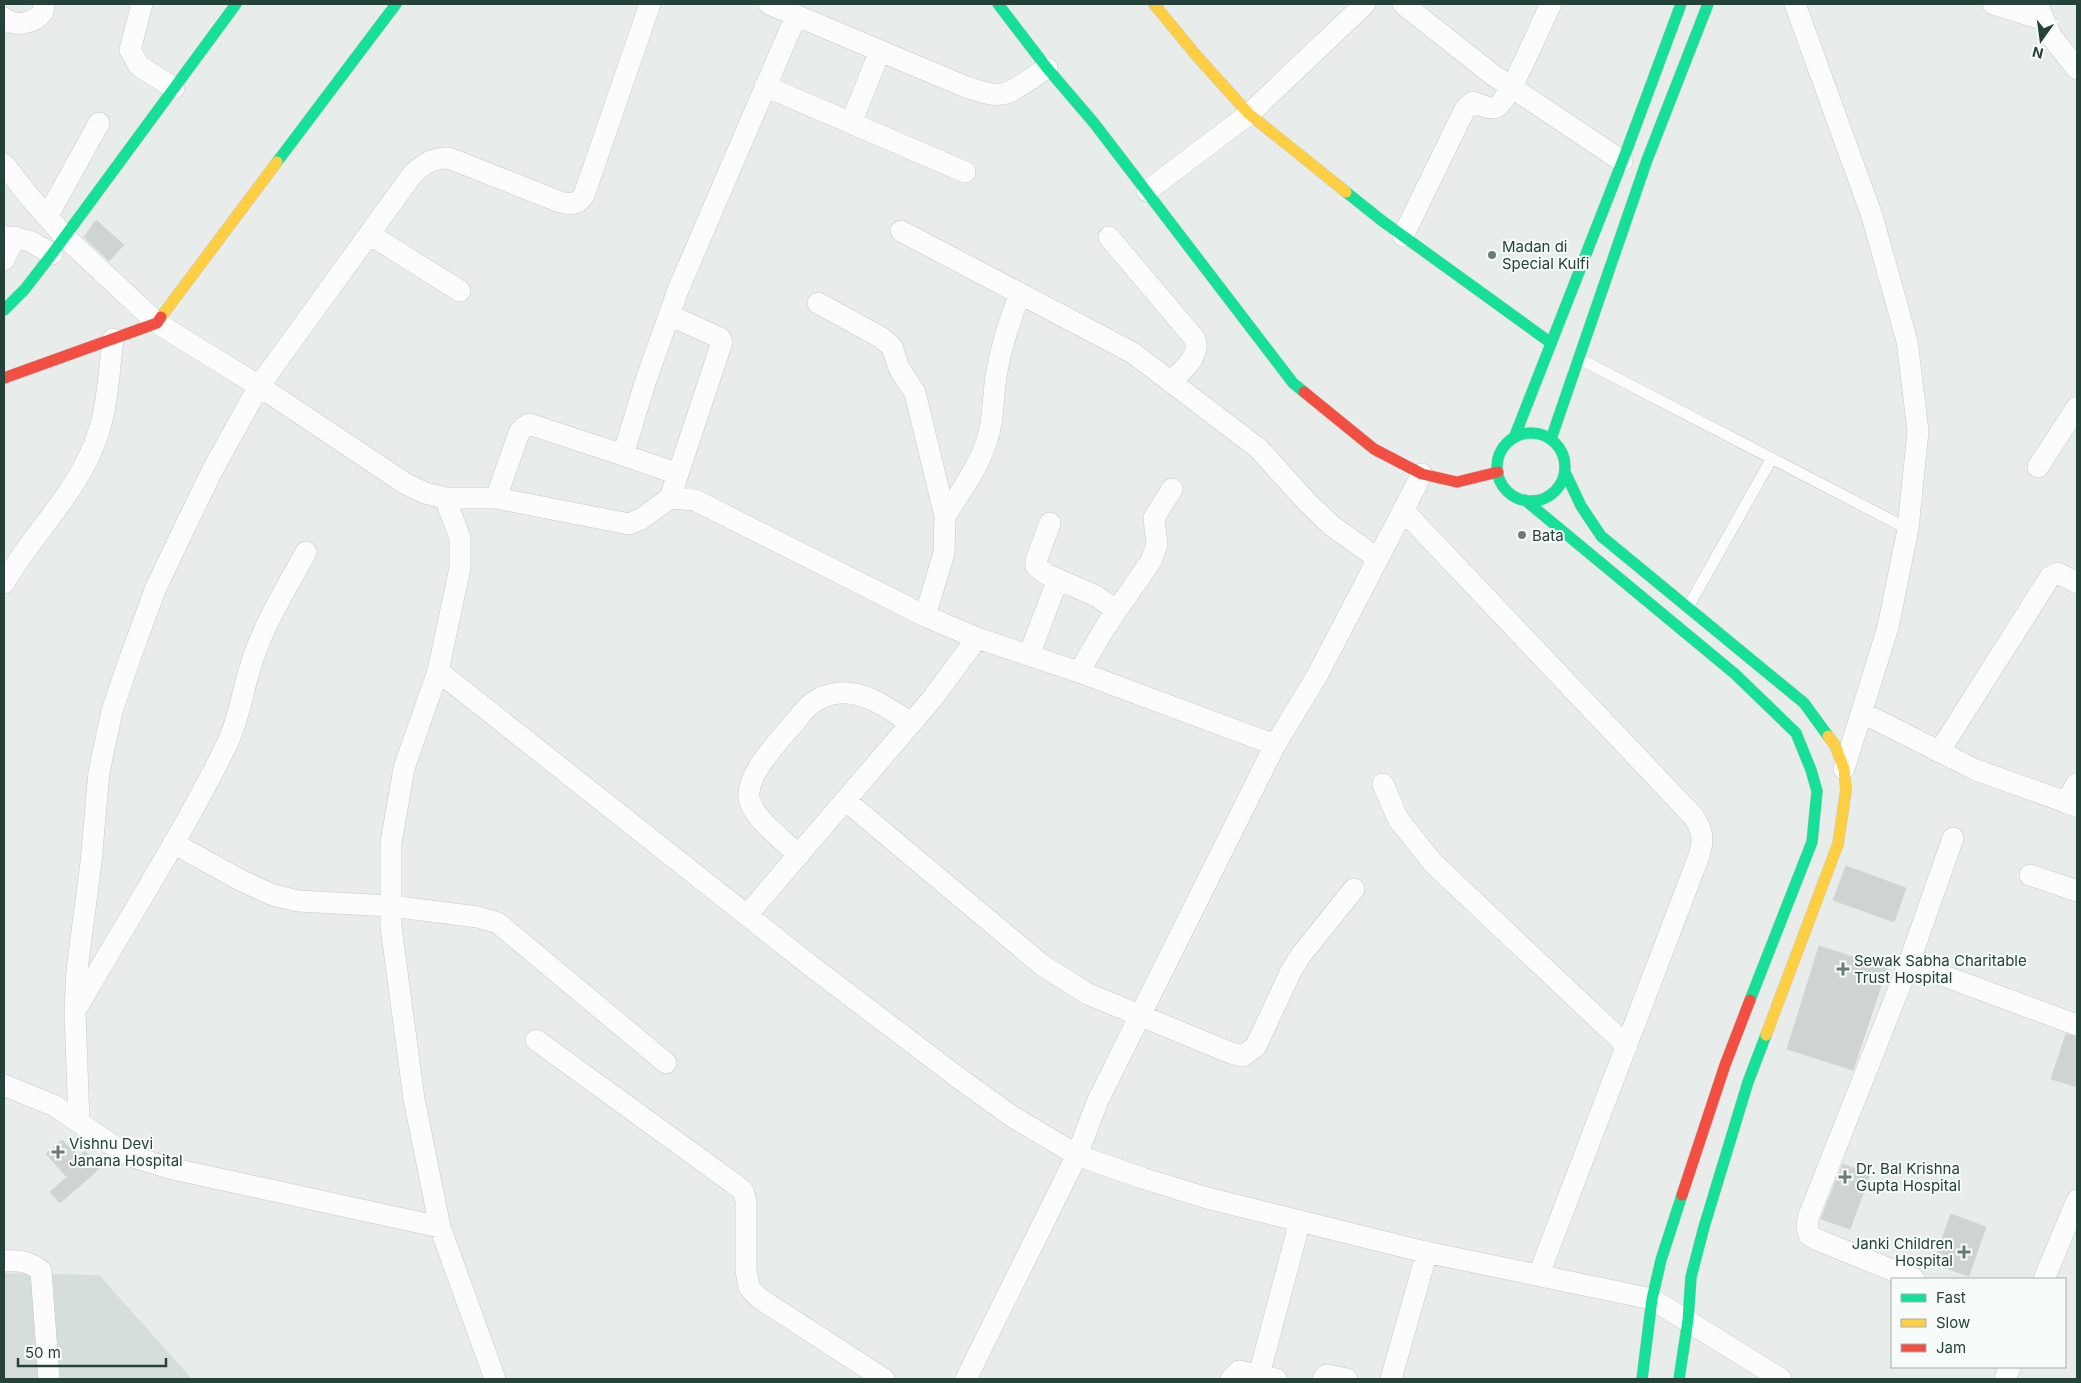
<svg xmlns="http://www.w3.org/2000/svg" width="2081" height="1383" viewBox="0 0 2081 1383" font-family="Inter,sans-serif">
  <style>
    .built { fill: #d6dedb }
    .building { fill: #cfd4d2; stroke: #d1d6d4 }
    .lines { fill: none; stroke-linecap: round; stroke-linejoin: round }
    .lane-casing { stroke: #c5cac8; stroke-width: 12 }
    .street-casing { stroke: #c5cac8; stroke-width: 22 }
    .fast-casing { stroke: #c3cbc8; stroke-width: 12 }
    .slow-casing { stroke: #c3cbc8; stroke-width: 12 }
    .jam-casing { stroke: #c3cbc8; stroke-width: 12 }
    .lane { stroke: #fcfcfc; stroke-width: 11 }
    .street { stroke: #fcfcfc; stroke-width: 21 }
    .fast { stroke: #16e098; stroke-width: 11 }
    .slow { stroke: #ffcf43; stroke-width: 11 }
    .jam { stroke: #f24e42; stroke-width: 11 }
    .poi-dot { fill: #697e78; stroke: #f7fbf9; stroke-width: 2 }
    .labels { text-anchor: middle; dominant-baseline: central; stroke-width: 4; stroke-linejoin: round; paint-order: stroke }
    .poi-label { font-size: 15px; fill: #24423a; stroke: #f7fbf9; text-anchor: start }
  </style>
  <rect width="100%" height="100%" fill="#e8edeb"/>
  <path class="built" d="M 4,1273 L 99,1275 L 192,1379 L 4,1379 Z"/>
  <path class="building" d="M 96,220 L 124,245 L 109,261 L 84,237 Z
    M 1846,866 L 1906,888 L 1894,922 L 1833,900 Z
    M 1819,946 L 1887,968 L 1853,1070 L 1787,1049 Z
    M 2066,1034 L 2077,1037 L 2077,1087 L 2051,1079 Z
    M 62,1140 L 78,1157 L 85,1151 L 100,1168 L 60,1203 L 50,1192 L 67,1177 L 46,1154 Z
    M 1843,1164 L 1870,1174 L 1850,1229 L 1821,1219 Z
    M 1951,1214 L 1986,1227 L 1969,1276 L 1933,1264 Z"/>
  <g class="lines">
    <g class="lane-casing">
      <path id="lane" d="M 1580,359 L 1908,529
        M 1688,607 L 1772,458"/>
    </g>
    <g class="street-casing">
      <path id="street" d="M 142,4 L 130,50 L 139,66 L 174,88
        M 769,4 L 966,87 C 977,90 990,96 1002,94 C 1015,92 1035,75 1047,68
        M 1403,4 L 1493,75 L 1622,161
        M 1795,4 L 1872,216 L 1907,341 L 1918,431 L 1908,529 L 1888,627 L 1844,769
        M 1993,4 L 2042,19
        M 2037,4 L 2051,36 L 2077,69
        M 4,18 C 15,28 34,23 43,12 L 44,4
        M 765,86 L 965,172
        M 851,123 L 880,51
        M 4,164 L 27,194 L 65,237 L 157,323 L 259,386 L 406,484 L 425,493 L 445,498 L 496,498 L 629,524 L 641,519 L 670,498 L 695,500 L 925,616 L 977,638 L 1079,672 L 1275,745
        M 1147,191 L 1249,114 L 1365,4
        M 47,217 L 99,123
        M 901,231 L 1133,353 L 1258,448 L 1307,502 L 1332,526 L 1377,558
        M 369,234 L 460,291
        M 4,236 L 30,241 L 52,254
        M 1403,236 L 1465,109 L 1473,102 C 1479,104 1488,109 1495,108 C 1507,106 1543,19 1551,4
        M 1109,237 L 1195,339 C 1201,357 1182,370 1171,382
        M 4,260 L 15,237
        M 818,303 L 882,338 L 892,347 L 899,368 L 915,393 L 945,516 L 944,553 L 925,616
        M 669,315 L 720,338 L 722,342 L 678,474
        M 2038,467 L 2077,407
        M 445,498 L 460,538 L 460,568 L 438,671 L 404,768 L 391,843 L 391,927 L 414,1099 L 440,1227 L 495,1379
        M 496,498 L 519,433 L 524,427 L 529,424 L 623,455
        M 670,498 L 678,474 L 623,455 L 646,380 L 678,290 L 796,16
        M 1403,510 L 1694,817 C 1703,832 1704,839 1699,856 L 1539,1274
        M 945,516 C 960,493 977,469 986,443 C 995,419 992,395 997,371 C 1002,344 1010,319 1020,294
        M 1050,523 L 1036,561 L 1036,566 L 1046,574 L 1096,596 L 1116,610
        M 4,583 C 33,533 80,490 98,434 C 108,404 109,370 113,339
        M 1029,655 L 1058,579
        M 438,671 L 811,966 L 960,1079 L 1013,1117 L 1077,1155 L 1142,1178 L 1207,1198 L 1421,1251 L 1652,1299 L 1781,1379
        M 1079,672 L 1106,626 L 1151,561 L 1157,545 L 1154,518 L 1172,489
        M 1863,713 L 1976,770 L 2077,806
        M 1939,752 L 2050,577 L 2058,573 L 2077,583
        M 1383,784 L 1398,819 L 1433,863 L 1627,1046
        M 845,800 L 1042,965 L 1088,994 L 1231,1053 L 1243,1056 L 1256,1046 L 1291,971 L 1301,955 L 1354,889
        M 2066,803 L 2077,783
        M 173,843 L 242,881 L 273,895 L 298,901 L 391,906 L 478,917 L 498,923 L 666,1063
        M 799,855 C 784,841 757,821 750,802 C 742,778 779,741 793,724 C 799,718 804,709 811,704 C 819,698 828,694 839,693 C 866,691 889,709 911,723
        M 2030,875 L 2077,891
        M 747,915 L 932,699 L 977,638
        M 1909,963 L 2077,1025
        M 78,1006 C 128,919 183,834 227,744 C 239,719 242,693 250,668 C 262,627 286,589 306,552
        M 536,1040 L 733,1183 L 743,1191 L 746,1201 L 746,1270 L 749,1287 L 759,1298 L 884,1379
        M 4,1085 L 55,1106 L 115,1147 L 134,1157 L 169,1168 L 440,1227
        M 79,1122 L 75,1011 L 77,970 L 91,862 L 99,772 L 112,711 L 130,658 L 155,590 L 180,537 L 213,469 L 259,386 L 412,175 C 424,163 433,158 449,158 L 560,202 L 571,204 L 578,202 L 584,195 L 650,4
        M 4,1261 C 19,1260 29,1261 41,1271 L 49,1379
        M 1914,1279 L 1818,1240 L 1809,1235 L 1807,1228 L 1808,1218 L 1909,963 L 1953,838
        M 2044,1279 L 2077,1200
        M 1259,1375 L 1300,1221
        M 966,1379 L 1077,1155 L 1098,1100 L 1275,745 L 1318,674 L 1422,474
        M 1231,1379 L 1239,1371 L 1276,1379
        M 1323,1379 L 1327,1375 L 1347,1379
        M 1391,1379 L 1427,1252
        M 2005,1379 L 2010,1367"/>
    </g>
    <g class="fast-casing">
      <path id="fast" d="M 998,4 L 1047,68 L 1094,123 L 1293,383 L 1304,392
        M 277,162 L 396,4
        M 1346,192 L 1381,220 L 1551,343
        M 4,310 L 25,289 L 52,254 L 236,4
        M1497 467a34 34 0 1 1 68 0a34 34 0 1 1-68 0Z
        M 1514,438 L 1626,152 L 1681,4
        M 1551,439 L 1647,160 L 1708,4
        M 1565,472 L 1581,506 L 1601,536 L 1804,703 L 1828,736
        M 1525,500 L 1735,674 L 1796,733 L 1811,770 L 1817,791 L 1812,842 L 1750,1000
        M 1642,1379 L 1652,1299 L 1661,1260 L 1682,1195
        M 1679,1379 L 1688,1320 L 1691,1277 L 1704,1227 L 1748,1082 L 1766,1035"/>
    </g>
    <g class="slow-casing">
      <path id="slow" d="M 1154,4 L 1195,54 L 1249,114 L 1346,192
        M 161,317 L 277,162
        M 1766,1035 L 1838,844 L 1846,790 L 1844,769 L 1835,745 L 1828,736"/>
    </g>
    <g class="jam-casing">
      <path id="jam" d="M 4,378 L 157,323 L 161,317
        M 1304,392 L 1374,449 L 1422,474 L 1457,482 L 1498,472
        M 1682,1195 L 1725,1065 L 1750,1000"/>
    </g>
    <use href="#lane" class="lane"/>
    <use href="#street" class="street"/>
    <use href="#fast" class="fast"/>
    <use href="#slow" class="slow"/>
    <use href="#jam" class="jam"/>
  </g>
  <g class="poi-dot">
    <circle cx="1492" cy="255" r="5"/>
    <circle cx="1522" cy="535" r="5"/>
    <path d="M1840.5 961.5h5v5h5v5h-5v5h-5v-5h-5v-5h5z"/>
    <path d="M55.5 1144.5h5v5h5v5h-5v5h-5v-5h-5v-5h5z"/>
    <path d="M1842.5 1169.5h5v5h5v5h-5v5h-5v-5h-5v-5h5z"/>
    <path d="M1961.5 1244.5h5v5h5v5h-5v5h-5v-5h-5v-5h5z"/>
  </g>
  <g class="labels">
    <g class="poi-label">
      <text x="1502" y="246">Madan di<tspan x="1502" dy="17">Special Kulfi</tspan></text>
      <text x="1532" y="535">Bata</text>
      <text x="1854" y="960">Sewak Sabha Charitable<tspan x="1854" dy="17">Trust Hospital</tspan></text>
      <text x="69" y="1143">Vishnu Devi<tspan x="69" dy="17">Janana Hospital</tspan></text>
      <text x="1856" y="1168">Dr. Bal Krishna<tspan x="1856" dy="17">Gupta Hospital</tspan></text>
      <text x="1953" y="1243" text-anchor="end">Janki Children<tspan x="1953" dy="17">Hospital</tspan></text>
    </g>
  </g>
  <rect width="2081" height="1383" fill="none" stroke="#24423a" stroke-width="10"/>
  <rect x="1891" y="1278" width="175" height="90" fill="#f7fbf9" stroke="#a3b1ad"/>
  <rect x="1901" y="1294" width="25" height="8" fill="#16e098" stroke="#a3b1ad"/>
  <text x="1936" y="1303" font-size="15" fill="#24423a">Fast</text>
  <rect x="1901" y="1319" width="25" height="8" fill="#ffcf43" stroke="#a3b1ad"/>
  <text x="1936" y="1328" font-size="15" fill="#24423a">Slow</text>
  <rect x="1901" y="1344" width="25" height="8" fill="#f24e42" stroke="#a3b1ad"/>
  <text x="1936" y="1353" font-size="15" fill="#24423a">Jam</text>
  <g transform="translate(2041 40) rotate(194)" stroke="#f7fbf9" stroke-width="4" paint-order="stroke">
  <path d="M0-4L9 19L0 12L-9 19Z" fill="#24423a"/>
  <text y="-8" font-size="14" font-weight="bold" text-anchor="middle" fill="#24423a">N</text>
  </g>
  <path d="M18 1358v8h148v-8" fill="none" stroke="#24423a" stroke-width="2.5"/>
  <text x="25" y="1358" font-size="15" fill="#24423a" stroke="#f7fbf9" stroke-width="4" paint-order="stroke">50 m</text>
</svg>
